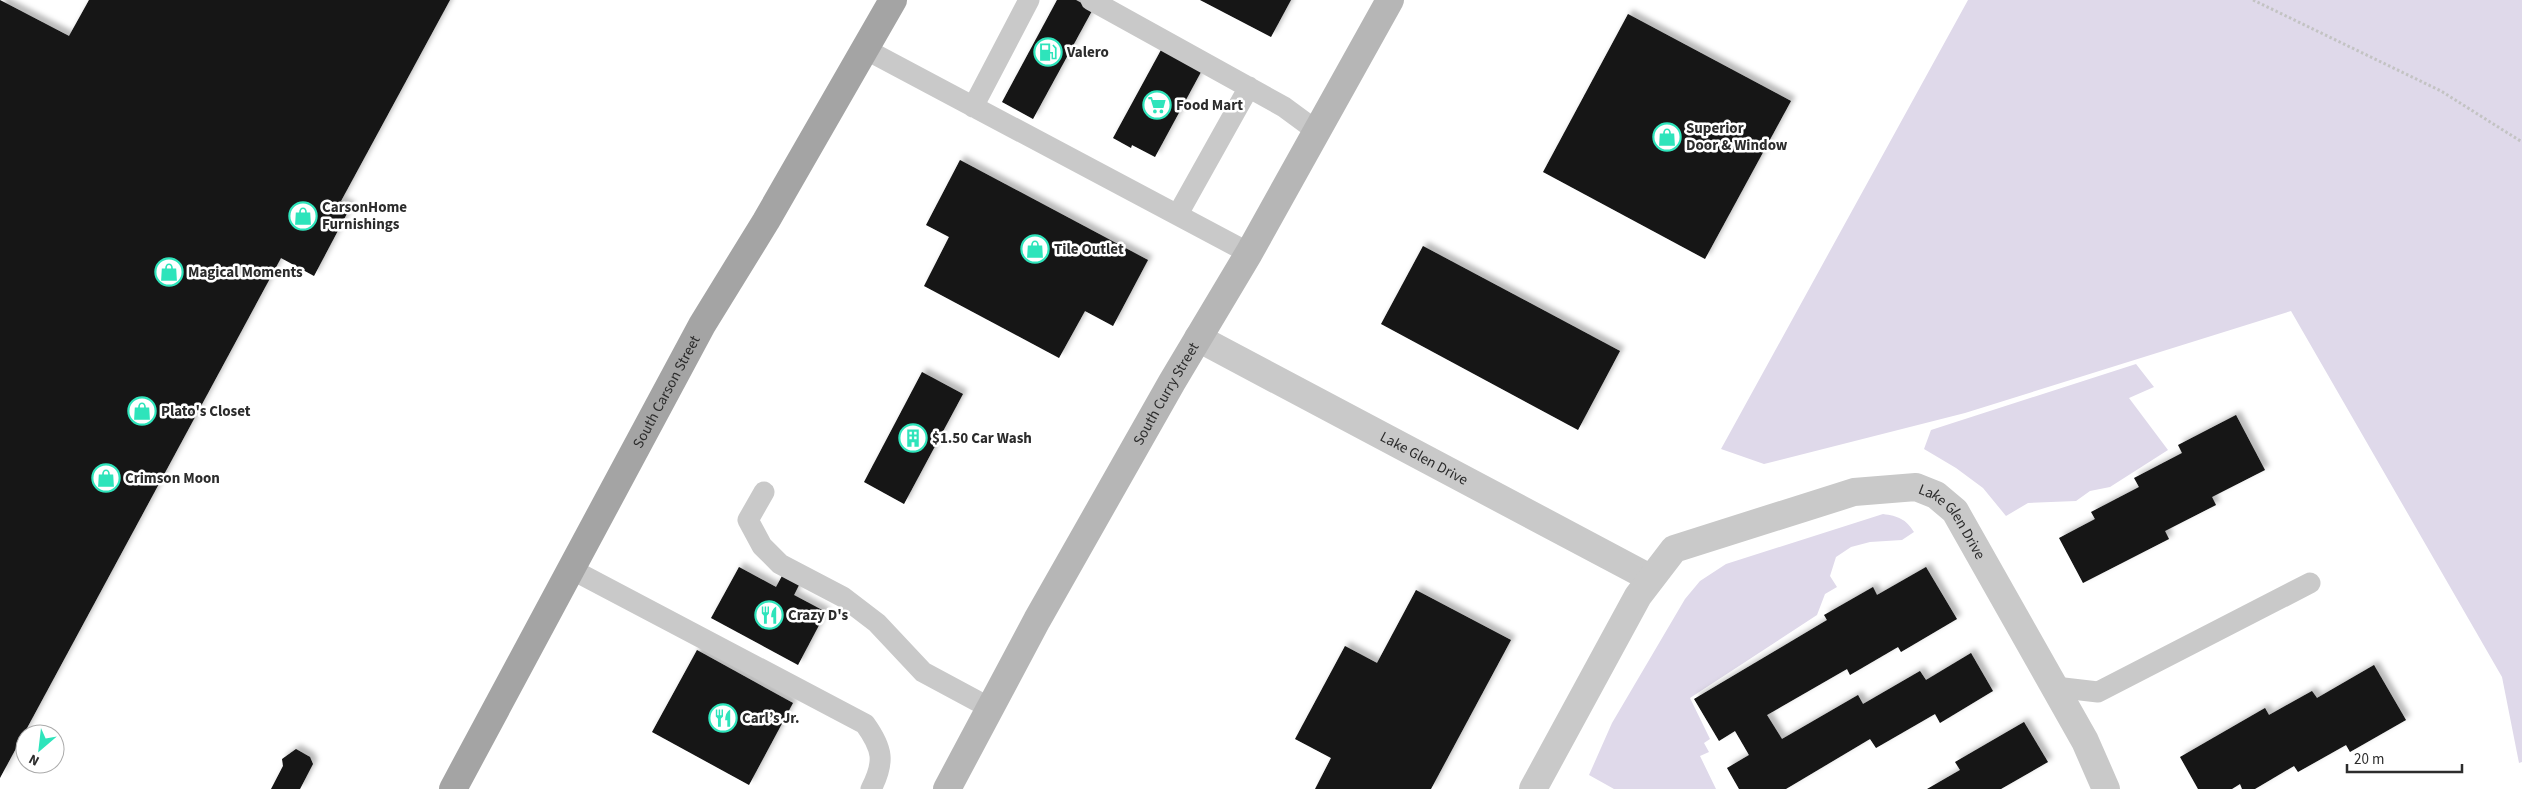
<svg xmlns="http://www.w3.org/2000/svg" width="2522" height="789" viewBox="0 0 2522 789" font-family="'Source Sans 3',sans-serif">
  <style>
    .green { fill: #dfd9ea }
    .building { fill: #131313; filter: url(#shadow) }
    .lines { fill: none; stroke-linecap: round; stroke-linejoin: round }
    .path { stroke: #c3c3c3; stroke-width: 3; stroke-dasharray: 2.5 2.5; stroke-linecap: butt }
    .lane { stroke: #c9c9c9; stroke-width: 21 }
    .street { stroke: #c9c9c9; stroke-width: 28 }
    .secondary { stroke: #b6b6b6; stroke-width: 28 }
    .primary { stroke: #a4a4a4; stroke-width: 28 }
    .labels { text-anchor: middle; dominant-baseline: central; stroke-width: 5; stroke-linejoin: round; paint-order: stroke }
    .poi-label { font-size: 15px; font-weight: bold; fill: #2c2c2c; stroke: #fff; text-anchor: start }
    .street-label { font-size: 15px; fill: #2c2c2c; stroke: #fff }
  </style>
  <defs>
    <filter id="shadow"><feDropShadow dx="4.5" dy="-4.5" stdDeviation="2.5" flood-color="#0004"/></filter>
  </defs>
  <rect width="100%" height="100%" fill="#fff"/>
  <path class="green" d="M 1968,0 L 2522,0 L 2522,762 L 2519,763 L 2502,677 L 2291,311 L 1965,413 L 1764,464 L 1721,449 Z
    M 2136,364 L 2154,387 L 2129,398 L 2168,450 L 2110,487 L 2090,491 L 2076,501 L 2028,503 L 2006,516 L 1983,488 L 1956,468 L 1924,449 L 1931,430 Z
    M 1883,514 C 1898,516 1906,519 1914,532 L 1902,540 L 1870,542 L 1851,547 L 1836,557 L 1830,576 L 1837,587 L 1825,594 L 1817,615 L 1690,698 L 1710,739 L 1704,743 L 1709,752 L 1700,756 L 1716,789 L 1614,789 L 1589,775 L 1612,723 L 1685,599 L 1700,581 L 1726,564 Z"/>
  <path class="building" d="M 0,0 L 69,36 L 89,0 L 450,0 L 341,201 L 351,206 L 314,276 L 281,258 L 0,778 Z
    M 1057,0 L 1076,0 L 1093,9 L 1033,119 L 1002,102 Z
    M 1200,0 L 1291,0 L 1271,37 Z
    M 1628,14 L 1791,101 L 1705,259 L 1543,172 Z
    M 1161,50 L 1201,72 L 1155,157 L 1132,145 L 1131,148 L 1113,138 Z
    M 960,160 L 1148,260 L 1113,326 L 1085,311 L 1059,358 L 924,286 L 949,237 L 926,225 Z
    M 1423,246 L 1620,351 L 1578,430 L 1381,324 Z
    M 922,372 L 963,394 L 904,504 L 864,482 Z
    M 2236,415 L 2265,470 L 2212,497 L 2216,505 L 2165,531 L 2169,539 L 2083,583 L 2059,538 L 2095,519 L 2091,512 L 2139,487 L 2134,478 L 2182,453 L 2178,445 Z
    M 739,567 L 776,587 L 782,576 L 799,585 L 794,595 L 826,612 L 798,665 L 711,618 Z
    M 1926,567 L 1957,619 L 1901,652 L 1898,647 L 1850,675 L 1847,669 L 1767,715 L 1782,739 L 1858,695 L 1863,704 L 1920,671 L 1926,680 L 1971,653 L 1993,691 L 1940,723 L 1935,714 L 1876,748 L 1870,739 L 1786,789 L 1739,789 L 1727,768 L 1749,755 L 1735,731 L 1719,741 L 1694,699 L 1827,620 L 1824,615 L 1873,587 L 1877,595 Z
    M 1416,590 L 1511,640 L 1431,789 L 1315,789 L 1331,758 L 1295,739 L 1345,646 L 1377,663 Z
    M 697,650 L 793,703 L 749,785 L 652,732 Z
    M 2374,665 L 2406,720 L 2350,752 L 2346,745 L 2298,772 L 2294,766 L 2255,789 L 2242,789 L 2240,784 L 2232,789 L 2198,789 L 2180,757 L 2265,708 L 2269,715 L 2312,691 L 2317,698 Z
    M 2024,722 L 2048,762 L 2001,789 L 1927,789 L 1960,770 L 1955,762 Z
    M 296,749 L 310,757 L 313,764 L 300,789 L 271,789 L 283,766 L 282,759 Z"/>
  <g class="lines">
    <path class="path" d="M 2253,0 L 2441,91 L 2522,142"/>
    <path class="lane" d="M 1091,0 L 1284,107 L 1318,132
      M 865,49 L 1249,253
      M 973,107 L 1029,0
      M 1178,214 L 1249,87
      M 764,492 L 748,520 L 762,546 L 780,564 L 843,597 L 877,623 L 923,672 L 990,708
      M 571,569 L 865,724 C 883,749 885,762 871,789
      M 2055,687 L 2098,692 L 2310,583"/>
    <g class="street">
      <path id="s1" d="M 1198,338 L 1650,578"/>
      <path id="s2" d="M 1533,789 L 1638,596 L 1674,549 L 1854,492 L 1916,487 L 1936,495 L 1955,511 L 2085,741 L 2106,789"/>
    </g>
    <path class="secondary" id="s3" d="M 947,789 L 1037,620 L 1172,382 L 1249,253 L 1390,0"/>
    <path class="primary" id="s4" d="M 453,789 L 702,325 L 766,221 L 893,0"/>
  </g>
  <defs>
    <g id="fuel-ring" transform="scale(1.4375)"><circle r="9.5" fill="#fff" stroke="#2ee4bb" stroke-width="1.5"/><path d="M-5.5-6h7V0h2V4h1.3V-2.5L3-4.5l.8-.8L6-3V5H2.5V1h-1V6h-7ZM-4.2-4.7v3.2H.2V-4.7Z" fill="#2ee4bb"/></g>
    <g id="supermarket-ring" transform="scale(1.4375)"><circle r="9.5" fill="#fff" stroke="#2ee4bb" stroke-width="1.5"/><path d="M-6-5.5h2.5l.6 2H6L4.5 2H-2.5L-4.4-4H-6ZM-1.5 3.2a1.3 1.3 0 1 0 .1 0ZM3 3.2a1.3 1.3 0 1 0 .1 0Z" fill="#2ee4bb"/></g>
    <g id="shop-ring" transform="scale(1.4375)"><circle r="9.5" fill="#fff" stroke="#2ee4bb" stroke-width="1.5"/><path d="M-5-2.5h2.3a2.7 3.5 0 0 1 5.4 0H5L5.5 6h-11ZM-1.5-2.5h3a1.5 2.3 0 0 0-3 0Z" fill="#2ee4bb"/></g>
    <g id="building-ring" transform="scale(1.4375)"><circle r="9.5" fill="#fff" stroke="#2ee4bb" stroke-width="1.5"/><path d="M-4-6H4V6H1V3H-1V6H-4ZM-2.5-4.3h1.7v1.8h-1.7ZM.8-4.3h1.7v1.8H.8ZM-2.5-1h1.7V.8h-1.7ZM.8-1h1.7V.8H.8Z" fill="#2ee4bb"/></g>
    <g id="restaurant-ring" transform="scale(1.4375)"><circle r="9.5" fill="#fff" stroke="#2ee4bb" stroke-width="1.5"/><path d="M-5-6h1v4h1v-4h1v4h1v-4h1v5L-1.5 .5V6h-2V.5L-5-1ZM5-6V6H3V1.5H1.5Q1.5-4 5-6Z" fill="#2ee4bb"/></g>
  </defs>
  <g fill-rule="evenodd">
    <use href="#fuel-ring" x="1048" y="52"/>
    <use href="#supermarket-ring" x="1157" y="105"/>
    <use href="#shop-ring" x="1667" y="137"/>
    <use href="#shop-ring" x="303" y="216"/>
    <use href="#shop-ring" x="1035" y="249"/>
    <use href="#shop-ring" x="169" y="272"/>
    <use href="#shop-ring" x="142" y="411"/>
    <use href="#building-ring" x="913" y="438"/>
    <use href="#shop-ring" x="106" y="478"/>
    <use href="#restaurant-ring" x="769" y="615"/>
    <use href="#restaurant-ring" x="723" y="718"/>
  </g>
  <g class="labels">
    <g class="poi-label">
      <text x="1067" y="52">Valero</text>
      <text x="1176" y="105">Food Mart</text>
      <text x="1686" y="128">Superior<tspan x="1686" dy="17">Door &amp; Window</tspan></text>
      <text x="322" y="207">CarsonHome<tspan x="322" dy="17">Furnishings</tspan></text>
      <text x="1054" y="249">Tile Outlet</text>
      <text x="188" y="272">Magical Moments</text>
      <text x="161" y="411">Plato's Closet</text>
      <text x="932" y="438">$1.50 Car Wash</text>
      <text x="125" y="478">Crimson Moon</text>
      <text x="788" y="615">Crazy D's</text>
      <text x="742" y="718">Carl’s Jr.</text>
    </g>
    <g class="street-label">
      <text stroke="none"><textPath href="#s4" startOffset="451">South Carson Street</textPath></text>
      <text stroke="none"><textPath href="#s3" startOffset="452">South Curry Street</textPath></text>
      <text stroke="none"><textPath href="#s1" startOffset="256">Lake Glen Drive</textPath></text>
      <text stroke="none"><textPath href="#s2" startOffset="582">Lake Glen Drive</textPath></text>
    </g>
  </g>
  <g transform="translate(40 749) rotate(208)"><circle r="24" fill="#ffffff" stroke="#ababab"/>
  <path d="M0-4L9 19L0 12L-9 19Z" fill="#2ee4bb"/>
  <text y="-8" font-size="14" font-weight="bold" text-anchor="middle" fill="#2c2c2c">N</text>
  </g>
  <path d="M2347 764v8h115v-8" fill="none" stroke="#2c2c2c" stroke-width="2.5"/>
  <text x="2354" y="764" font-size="15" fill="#2c2c2c" stroke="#ffffff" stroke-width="4" paint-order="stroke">20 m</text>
</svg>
